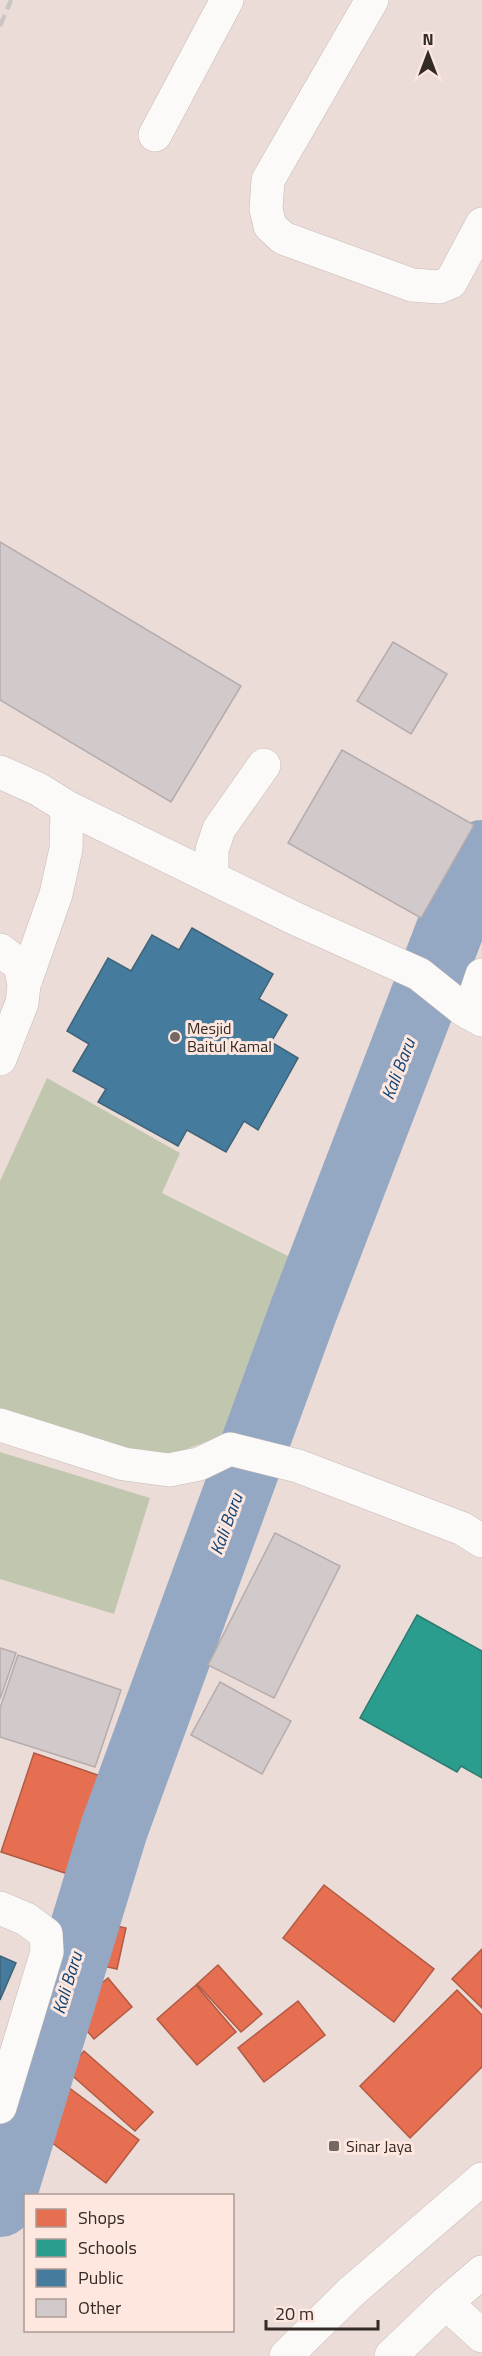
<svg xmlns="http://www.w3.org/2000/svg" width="482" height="2356" viewBox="0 0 482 2356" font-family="'Titillium Web',sans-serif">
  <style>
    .green { fill: #c1c7af }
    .shops { fill: #e76f51; stroke: #b15a44; stroke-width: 1.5 }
    .schools { fill: #2a9d8f; stroke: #2d7a70; stroke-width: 1.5 }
    .public { fill: #457b9d; stroke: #406379; stroke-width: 1.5 }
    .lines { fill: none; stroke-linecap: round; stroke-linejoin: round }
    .river { stroke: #94a8c3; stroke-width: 68 }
    .building { fill: #d2c9cb; stroke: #b5acae; stroke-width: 1.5 }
    .minor-casing { stroke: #c6bab7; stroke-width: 34 }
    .major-casing { stroke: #c6bab7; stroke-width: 34 }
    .minor { stroke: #fcfaf9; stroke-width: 33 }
    .major { stroke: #fcfaf9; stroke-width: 33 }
    .rail { stroke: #cac6c4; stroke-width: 4.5; stroke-dasharray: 12 6; stroke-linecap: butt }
    .poi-dot { fill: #746864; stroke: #fde7df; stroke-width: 2 }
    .labels { text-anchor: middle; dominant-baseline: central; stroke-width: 6; stroke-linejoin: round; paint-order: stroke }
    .poi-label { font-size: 16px; fill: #342a26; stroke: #fde7df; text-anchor: start }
    .water-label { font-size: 18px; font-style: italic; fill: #0c4276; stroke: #fde7df }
  </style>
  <rect width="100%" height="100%" fill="#ebdcd7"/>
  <path class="green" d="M 47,1078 L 180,1153 L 162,1193 L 302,1263 L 251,1413 L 232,1432 L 171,1455 L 122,1449 L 0,1415 L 0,1181 Z
    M 0,1452 L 150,1498 L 114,1614 L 0,1579 Z"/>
  <path class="shops" d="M 34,1753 L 112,1780 L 80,1878 L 1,1852 Z
    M 324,1885 L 434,1969 L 394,2022 L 283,1938 Z
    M 99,1922 L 126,1928 L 117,1969 L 90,1963 Z
    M 482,1949 L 482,2008 L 452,1979 Z
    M 218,1965 L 262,2014 L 241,2032 L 197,1984 Z
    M 108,1978 L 132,2007 L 94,2039 L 69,2010 Z
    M 196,1985 L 236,2032 L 197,2065 L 157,2019 Z
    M 457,1990 L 482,2015 L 482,2067 L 410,2138 L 360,2086 Z
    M 298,2001 L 325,2035 L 264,2082 L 238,2048 Z
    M 84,2051 L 153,2112 L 135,2131 L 67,2071 Z
    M 64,2084 L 139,2140 L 106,2183 L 31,2127 Z"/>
  <path class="schools" d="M 417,1615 L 482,1651 L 482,1778 L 461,1766 L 457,1772 L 360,1718 Z"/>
  <path class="public" d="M 192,928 L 273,974 L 259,999 L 287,1015 L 271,1042 L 298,1058 L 258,1130 L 244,1121 L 226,1152 L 187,1130 L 178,1146 L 98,1102 L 106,1089 L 73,1071 L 89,1044 L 67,1031 L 108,958 L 131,971 L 152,935 L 179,950 Z
    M 0,1956 L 16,1963 L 0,2000 Z"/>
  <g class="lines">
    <path class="river" d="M 0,2203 L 114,1829 L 303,1312 L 449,932 L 482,854"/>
  </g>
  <path class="building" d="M 0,542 L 241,686 L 171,802 L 0,700 Z
    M 393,642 L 447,674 L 411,734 L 357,701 Z
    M 342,750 L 474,825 L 421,918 L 288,843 Z
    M 275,1533 L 340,1566 L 274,1698 L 208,1665 Z
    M 0,1648 L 16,1653 L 0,1699 Z
    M 18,1655 L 121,1690 L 95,1767 L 0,1737 L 0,1708 Z
    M 220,1682 L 291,1721 L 262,1774 L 191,1735 Z"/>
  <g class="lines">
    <g class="minor-casing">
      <path id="minor" d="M 372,0 L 268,180 L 266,209 L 270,226 L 283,238 L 412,285 L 439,287 L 451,282 L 482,224
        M 155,135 L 227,0
        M 0,772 L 38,789 L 67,807 L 296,919 L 419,974 L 464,1010 L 482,1020
        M 212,877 L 212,850 L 219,829 L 264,765
        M 0,950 L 20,965 L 24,985
        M 469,1013 L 482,975
        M 0,1059 L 22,1003 L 24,985 L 56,894 L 66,849 L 67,807
        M 0,1425 L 124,1464 L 169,1470 L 199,1464 L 230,1449 L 298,1466 L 463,1529 L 482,1541
        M 0,1908 L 26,1919 L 46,1934 L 47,1952 L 0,2107
        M 446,2303 L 482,2336"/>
    </g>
    <g class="major-casing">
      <path id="major" d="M 286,2356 L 351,2292 L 482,2179
        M 391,2356 L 446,2303 L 482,2272"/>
    </g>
    <use href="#minor" class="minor"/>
    <use href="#major" class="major"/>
    <path class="rail" d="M 0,26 L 11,0"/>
  </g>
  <g class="poi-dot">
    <circle cx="175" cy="1037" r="6"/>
    <rect x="328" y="2140" width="12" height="12" rx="3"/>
  </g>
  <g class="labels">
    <g class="poi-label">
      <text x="187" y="1028">Mesjid<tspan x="187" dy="18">Baitul Kamal</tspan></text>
      <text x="346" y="2146">Sinar Jaya</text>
    </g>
    <g class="water-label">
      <text transform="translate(398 1069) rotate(-69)">Kali Baru</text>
      <text transform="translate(226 1524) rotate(-70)">Kali Baru</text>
      <text transform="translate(67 1983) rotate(-73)">Kali Baru</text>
    </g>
  </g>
  <rect x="24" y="2194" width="210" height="138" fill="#fde7df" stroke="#ad9b95" stroke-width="1.5"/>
  <rect x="36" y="2209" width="30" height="18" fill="#e76f51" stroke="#ad9b95" stroke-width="1.5"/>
  <text x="78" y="2224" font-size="18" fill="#342a26">Shops</text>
  <rect x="36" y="2239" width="30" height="18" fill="#2a9d8f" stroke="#ad9b95" stroke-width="1.5"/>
  <text x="78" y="2254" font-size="18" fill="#342a26">Schools</text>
  <rect x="36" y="2269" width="30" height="18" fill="#457b9d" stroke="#ad9b95" stroke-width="1.5"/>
  <text x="78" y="2284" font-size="18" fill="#342a26">Public</text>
  <rect x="36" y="2299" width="30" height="18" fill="#d2c9cb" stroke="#ad9b95" stroke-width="1.5"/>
  <text x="78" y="2314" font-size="18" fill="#342a26">Other</text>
  <g transform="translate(428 54)" stroke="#fde7df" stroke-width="4.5" paint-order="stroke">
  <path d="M0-4.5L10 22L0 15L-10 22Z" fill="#342a26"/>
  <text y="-9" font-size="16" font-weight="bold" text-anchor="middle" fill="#342a26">N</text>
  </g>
  <path d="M266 2320v9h112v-9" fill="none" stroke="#342a26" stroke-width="3"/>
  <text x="275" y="2320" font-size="18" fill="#342a26" stroke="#fde7df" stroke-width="4.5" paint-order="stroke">20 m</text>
</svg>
